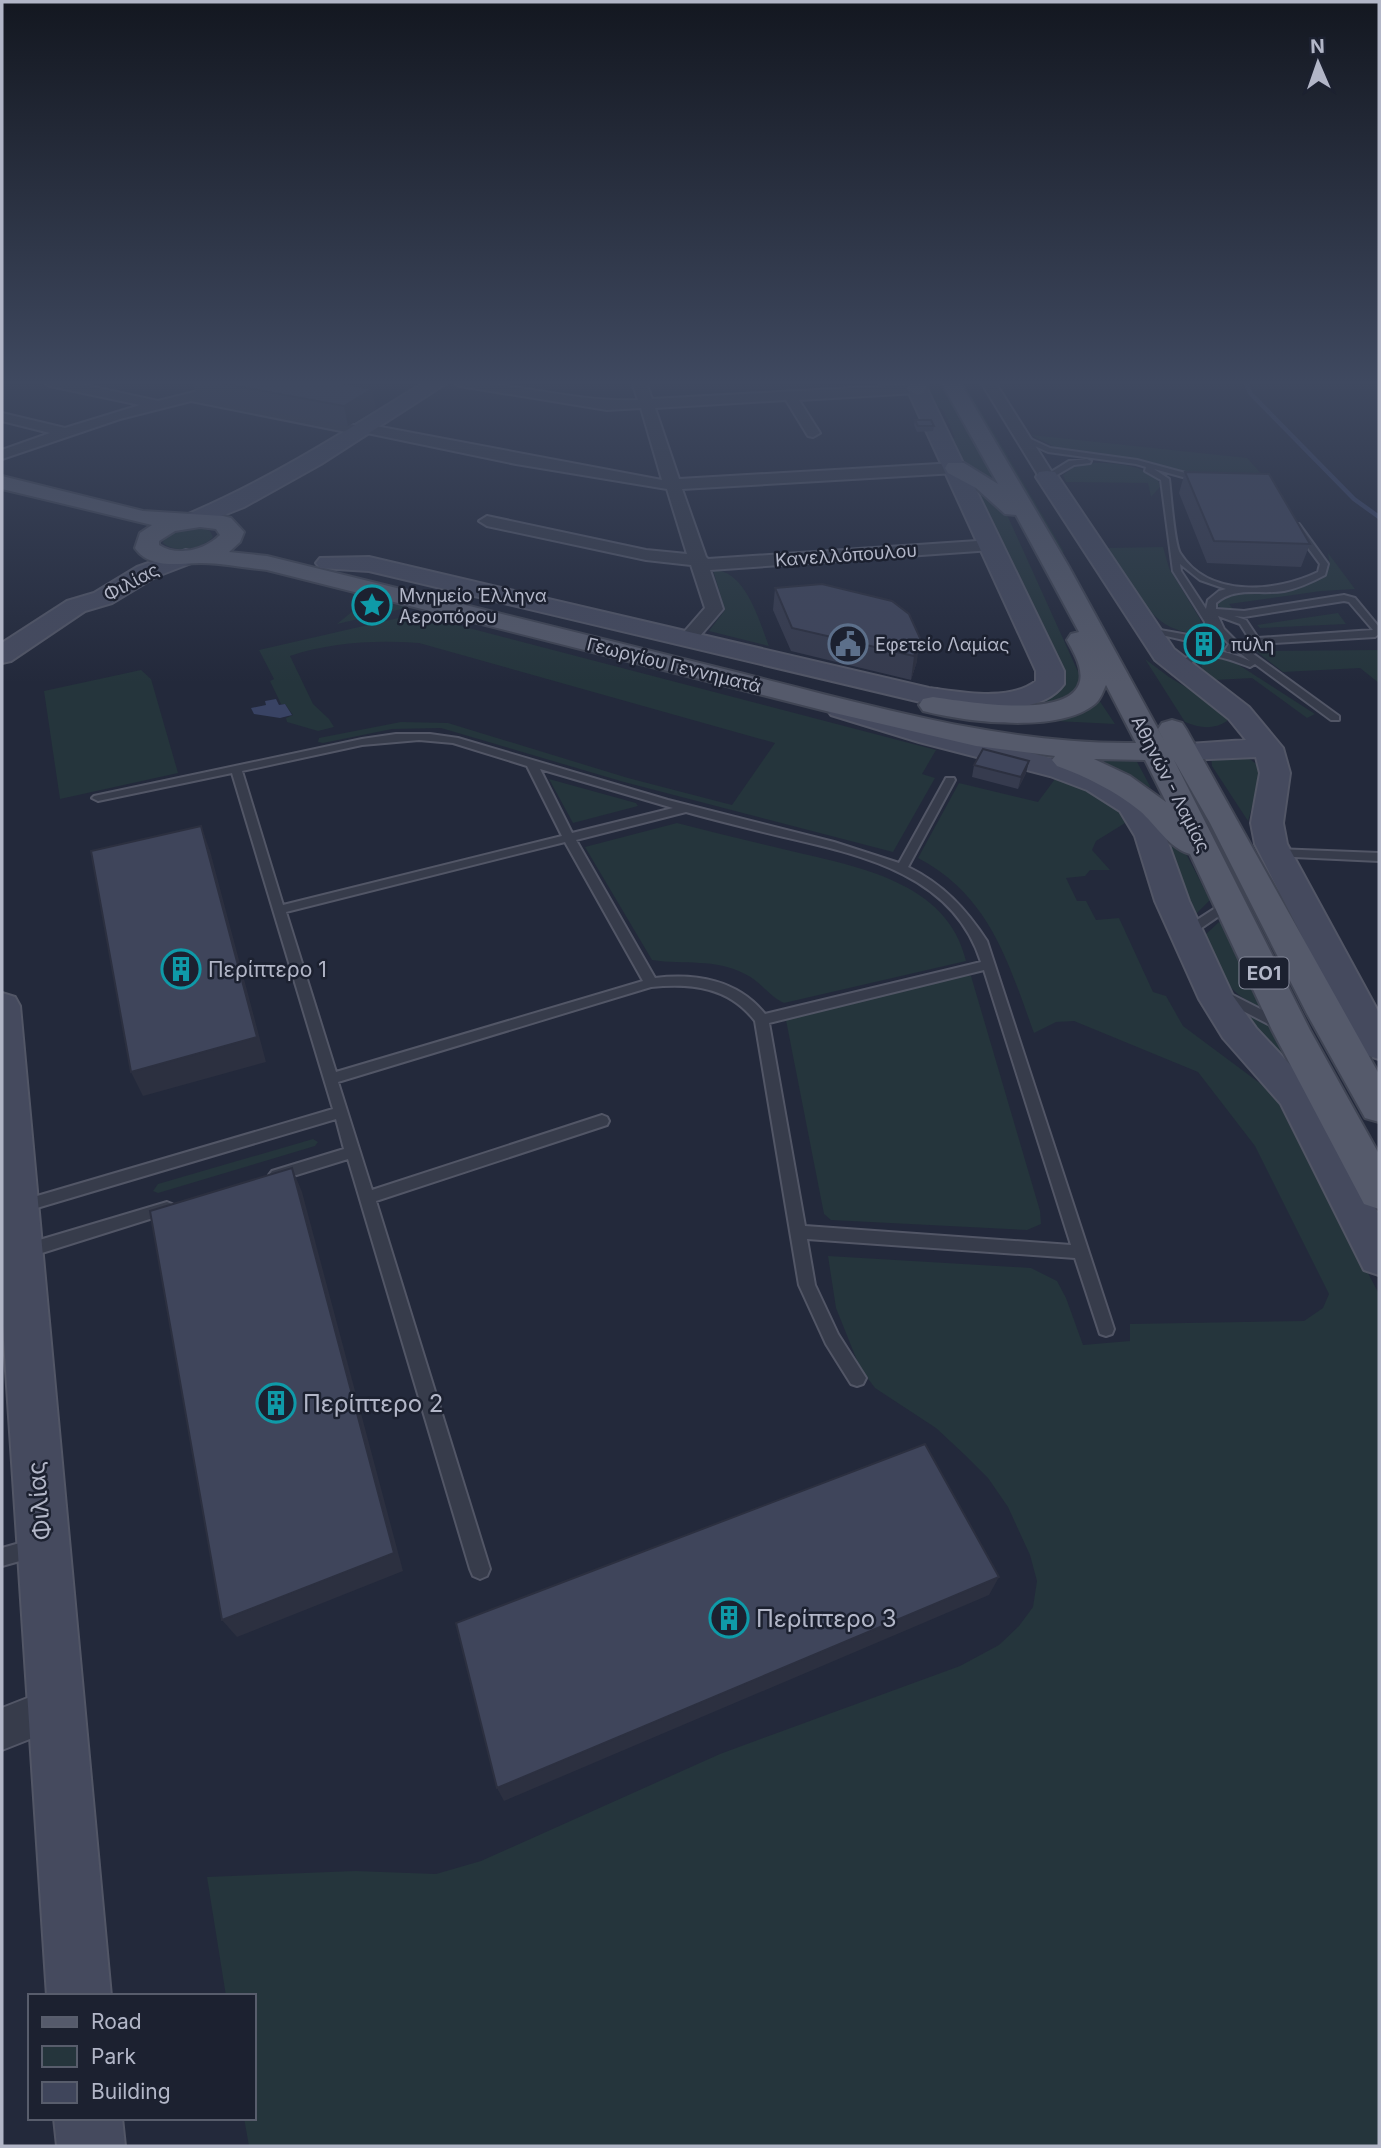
<svg xmlns="http://www.w3.org/2000/svg" width="1381" height="2148" viewBox="0 0 1381 2148" font-family="Inter,sans-serif">
  <style>
    .green { fill: #25353c }
    .water { fill: #394364 }
    .lines { fill: none; stroke-linecap: round; stroke-linejoin: round }
    .stream { stroke: #394364; stroke-width: 4.5 }
    .lane-casing { stroke: #525666; stroke-width: 4 }
    .street-casing { stroke: #525666; stroke-width: 4 }
    .secondary-casing { stroke: #525666; stroke-width: 4 }
    .primary-casing { stroke: #404554; stroke-width: 4 }
    .lane { fill: #373c4b; fill-rule: evenodd }
    .street { fill: #373c4b; fill-rule: evenodd }
    .secondary { fill: #454a5e; fill-rule: evenodd }
    .primary { fill: #555a6b; fill-rule: evenodd }
    .wall { fill: #363b4e }
    .shaded-wall { fill: #2c3040 }
    .building { fill: #3f455b; stroke: #2c3040; stroke-width: 2 }
    .labels { text-anchor: middle; dominant-baseline: central; stroke-width: 5; stroke-linejoin: round; paint-order: stroke }
    .far-street-label { font-size: 18px; fill: #b2b6c7; stroke: #1c2130 }
    .far-poi-label { font-size: 18px; fill: #b2b6c7; stroke: #1c2130; text-anchor: start }
    .shield { fill: #1c2130; stroke: #85899a; stroke-width: 2 }
    .shield-label { font-size: 19px; font-weight: bold; fill: #b2b6c7 }
    .poi-label { font-size: 21px; fill: #b2b6c7; stroke: #1c2130; text-anchor: start }
    .near-poi-label { font-size: 24px; fill: #b2b6c7; stroke: #1c2130; text-anchor: start }
    .near-street-label { font-size: 24px; fill: #b2b6c7; stroke: #1c2130 }
  </style>
  <rect width="100%" height="100%" fill="#23293b"/>
  <path class="green" d="M 925,382 L 942,382 L 1002,492 L 967,469 L 948,439 L 955,438 C 951,430 948,416 942,410 C 931,398 925,406 925,382 Z
    M 957,382 L 964,382 L 1064,552 L 1055,552 Z
    M 1031,435 L 1247,458 L 1283,498 L 1254,485 L 1213,479 L 1138,459 L 1061,450 Z
    M 1090,463 C 1113,462 1137,465 1157,477 L 1160,487 L 1151,497 L 1148,483 L 1066,482 L 1063,475 L 1072,468 Z
    M 969,478 L 1004,508 L 1079,674 C 1084,703 1043,705 1023,706 L 1058,690 L 1063,682 Z
    M 200,527 L 210,531 L 213,537 C 202,549 176,554 163,543 L 164,537 L 181,528 Z
    M 1163,547 L 1169,568 L 1200,619 L 1200,630 L 1197,635 C 1186,632 1174,630 1165,624 C 1142,609 1119,571 1106,548 Z
    M 1328,553 L 1355,589 L 1321,591 L 1229,604 L 1234,610 L 1227,611 L 1213,603 C 1246,575 1304,608 1330,565 Z
    M 713,570 C 746,570 759,621 769,646 L 709,631 L 725,610 Z
    M 370,597 L 410,607 L 337,624 Z
    M 1338,613 L 1346,624 L 1260,628 L 1257,625 Z
    M 419,615 L 936,750 L 922,774 L 935,778 L 893,852 L 624,782 L 441,728 L 392,729 L 323,743 L 318,742 L 319,738 L 401,722 L 448,723 L 628,778 L 732,805 L 775,743 L 419,643 C 375,640 332,642 290,656 L 313,704 L 329,719 L 334,727 L 318,731 L 287,722 L 286,718 L 293,715 L 285,704 L 281,704 L 270,681 L 274,679 L 259,650 L 407,616 Z
    M 1379,650 L 1379,683 L 1360,668 L 1283,672 L 1256,651 Z
    M 1210,658 L 1231,660 L 1315,714 L 1307,718 L 1252,678 L 1215,680 L 1201,669 L 1203,661 Z
    M 1145,659 L 1169,677 L 1222,709 L 1227,716 L 1227,721 C 1214,730 1199,728 1185,722 Z
    M 141,670 L 151,679 L 178,773 L 60,799 L 44,691 Z
    M 1099,700 L 1115,724 L 1055,721 L 1080,713 Z
    M 1211,756 L 1247,757 L 1259,766 L 1260,779 L 1248,821 L 1212,766 Z
    M 1135,758 L 1151,788 L 1096,759 Z
    M 1058,775 L 1116,802 L 1130,820 L 1096,841 L 1092,850 L 1110,870 L 1090,870 L 1085,876 L 1066,878 L 1077,901 L 1086,901 L 1096,920 L 1119,918 L 1153,992 L 1166,996 L 1183,1026 L 1273,1093 L 1379,1294 L 1379,2146 L 249,2146 L 244,2118 L 254,2118 L 254,1996 L 226,1996 L 207,1877 L 355,1871 L 436,1874 L 481,1861 L 720,1754 L 960,1666 L 999,1645 L 1019,1626 L 1033,1607 L 1037,1581 L 1030,1555 L 1008,1507 L 988,1478 L 965,1455 L 936,1428 L 875,1388 L 860,1368 L 836,1308 L 828,1256 L 1031,1268 L 1057,1281 L 1066,1298 L 1083,1345 L 1130,1341 L 1130,1324 L 1304,1321 L 1323,1308 L 1329,1294 L 1255,1146 L 1198,1072 L 1074,1021 L 1056,1022 L 1034,1033 C 1008,962 990,896 918,858 L 959,783 L 1038,802 Z
    M 549,779 L 636,803 L 638,806 L 573,823 Z
    M 1165,822 L 1180,842 L 1210,900 L 1196,914 L 1192,913 L 1168,869 Z
    M 677,823 C 715,833 753,842 791,851 C 858,867 948,882 966,961 L 784,1003 C 770,997 760,981 745,974 C 715,958 684,965 652,960 L 585,847 Z
    M 1219,922 L 1223,924 L 1266,1009 C 1224,994 1221,973 1204,936 Z
    M 964,976 L 971,976 L 1040,1211 L 1041,1224 L 1027,1230 L 831,1220 L 824,1214 L 786,1020 Z
    M 1243,1013 C 1280,1016 1298,1066 1315,1094 Z
    M 313,1139 L 318,1142 L 315,1146 L 158,1193 L 153,1191 L 158,1184 Z"/>
  <path class="water" d="M 276,699 L 279,705 L 285,704 L 292,715 L 280,718 L 254,714 L 251,708 L 266,705 L 265,701 Z"/>
  <g class="lines">
    <path class="stream" d="M 1245,382 L 1251,394 L 1354,499 L 1379,517"/>
    <g class="lane-casing">
      <path id="lane" d="M 1022,435 L 1050,448 L 1137,460 L 1204,478 L 1205,480 L 1201,482 L 1154,469 L 1169,479 C 1171,494 1174,543 1180,553 C 1209,599 1277,592 1318,572 L 1320,564 L 1292,526 L 1299,524 L 1328,564 L 1325,575 C 1312,582 1299,588 1284,591 C 1259,595 1236,586 1216,603 L 1216,609 L 1244,611 L 1344,595 L 1355,598 L 1379,627 L 1379,634 L 1375,637 L 1255,644 L 1252,643 L 1240,624 L 1218,616 L 1224,629 L 1237,642 L 1339,716 L 1339,720 L 1331,720 L 1255,664 L 1250,667 C 1230,660 1212,650 1192,662 L 1195,676 L 1187,678 L 1182,661 C 1202,644 1228,651 1250,661 L 1235,649 L 1233,652 L 1227,652 L 1225,650 L 1229,644 L 1214,628 L 1212,638 L 1188,641 L 1144,631 L 1149,628 L 1188,635 L 1204,634 L 1205,622 L 1173,571 L 1161,480 L 1145,471 L 1146,467 L 1136,464 L 1048,452 L 1019,439 L 1019,435 ZM 1180,564 L 1200,580 L 1226,589 L 1219,591 L 1208,600 L 1206,609 L 1181,571 ZM 1344,601 L 1349,602 L 1373,630 L 1258,638 L 1246,620 L 1234,616 L 1244,617 Z
        M 1087,459 L 1091,461 L 1090,463 L 1074,465 L 1050,479 L 1043,477 L 1069,461 Z
        M 396,734 L 430,734 L 458,738 L 668,800 L 834,842 L 899,863 L 945,780 L 946,778 L 954,778 L 955,780 L 908,867 C 943,884 966,909 987,941 L 1114,1329 L 1112,1334 L 1106,1336 L 1100,1334 L 1075,1258 L 807,1239 L 815,1285 L 838,1334 L 866,1378 L 863,1384 L 857,1386 L 851,1384 L 826,1344 L 799,1285 L 755,1021 C 729,987 692,983 651,987 L 338,1082 L 372,1190 L 602,1115 L 607,1117 L 609,1121 L 607,1125 L 376,1201 L 490,1569 L 487,1576 L 480,1579 L 473,1576 L 470,1569 L 348,1159 L 277,1181 L 272,1179 L 269,1175 L 272,1171 L 344,1149 L 336,1119 L 20,1213 L 15,1211 L 12,1207 L 15,1203 L 20,1201 L 333,1109 L 232,773 L 98,801 L 92,798 L 94,796 L 362,739 ZM 419,740 L 453,743 L 527,766 L 562,836 L 283,905 L 242,771 L 362,745 ZM 540,769 L 673,808 L 572,833 ZM 686,812 C 718,821 751,829 784,837 C 862,855 954,875 981,962 L 765,1014 C 738,980 696,973 655,978 L 576,840 ZM 565,842 L 643,981 L 336,1072 L 286,912 ZM 984,970 L 1071,1245 L 805,1226 L 769,1023 Z
        M 1276,849 L 1379,853 L 1379,861 L 1272,856 L 1272,850 Z
        M 1231,898 L 1237,902 L 1235,905 L 1191,935 L 1183,935 L 1181,932 L 1183,929 Z
        M 1221,989 L 1286,1022 L 1288,1025 L 1286,1028 L 1276,1028 L 1216,997 L 1214,994 Z
        M 167,1202 L 172,1204 L 175,1208 L 172,1212 L 26,1258 L 20,1256 L 18,1251 L 20,1246 L 26,1244 Z
        M 34,1539 L 41,1541 L 43,1548 L 41,1555 L 2,1566 L 2,1548 Z"/>
    </g>
    <g class="street-casing">
      <path id="street" d="M 43,382 L 71,382 L 158,401 L 234,382 L 259,382 L 208,397 L 359,426 L 365,424 L 662,480 L 641,408 L 607,410 L 460,386 L 453,382 C 516,382 576,403 638,400 L 632,382 L 646,382 L 652,399 L 908,385 L 906,382 L 920,382 L 924,389 L 917,393 L 799,400 L 820,433 L 813,437 L 808,436 L 786,400 L 655,408 L 679,479 L 956,463 L 964,468 L 956,473 L 682,489 L 706,557 L 708,559 L 992,540 L 1001,545 L 992,550 L 710,570 L 723,609 L 694,643 L 687,645 L 678,639 L 705,608 L 691,565 L 646,560 L 487,526 L 479,521 L 487,516 L 646,550 L 687,554 L 667,489 L 516,464 L 367,433 L 361,435 L 191,401 L 120,419 L 2,459 L 2,450 L 50,433 L 2,421 L 2,413 L 65,428 L 140,405 L 50,386 Z
        M 981,382 L 995,382 L 1055,477 L 1053,480 L 1041,480 Z
        M 58,1686 L 73,1692 L 79,1707 L 73,1722 L 2,1750 L 2,1708 Z"/>
    </g>
    <g class="secondary-casing">
      <path id="secondary" d="M 425,382 L 448,382 L 321,464 L 244,507 L 194,527 L 186,525 L 183,520 L 186,515 C 271,479 347,430 425,382 Z
        M 917,383 L 927,389 L 1064,671 L 1064,684 C 1039,719 966,709 929,704 L 369,571 L 320,568 L 316,563 L 320,558 L 369,557 L 929,688 C 961,692 1009,702 1036,681 L 1036,671 L 907,389 Z
        M 1047,471 L 1055,472 L 1174,649 L 1249,707 L 1283,748 L 1290,773 L 1283,823 L 1287,844 L 1379,1013 L 1379,1059 L 1366,1055 L 1326,984 L 1255,844 L 1251,823 L 1260,773 L 1256,757 L 1185,760 L 1175,757 L 1170,751 L 1175,745 L 1246,740 L 1229,719 L 1155,660 L 1036,477 L 1039,472 Z
        M 186,550 L 194,552 L 198,557 L 194,562 L 155,577 L 112,603 L 85,611 L 11,661 L 2,663 L 2,643 L 67,601 L 94,593 L 137,567 Z
        M 841,701 L 1090,769 L 1126,786 L 1142,797 L 1161,823 L 1189,901 L 1233,996 L 1256,1028 L 1310,1086 L 1379,1215 L 1379,1275 L 1364,1270 L 1281,1104 L 1223,1038 L 1199,999 L 1155,901 L 1135,836 L 1120,811 L 1087,790 L 1050,776 L 919,742 L 831,715 L 827,709 L 831,703 Z
        M 2,993 L 15,997 L 20,1006 L 111,1996 L 47,1996 L 2,1310 Z
        M 54,2118 L 122,2118 L 125,2146 L 57,2146 Z"/>
    </g>
    <g class="primary-casing">
      <path id="primary" d="M 909,382 L 928,382 L 924,393 L 917,395 L 907,389 Z
        M 941,382 L 960,382 L 1069,567 L 1165,742 L 1158,729 L 1162,723 L 1172,720 L 1182,723 L 1186,729 L 1379,1074 L 1379,1122 L 1365,1118 L 1307,1014 L 1210,823 L 1174,760 L 1310,1030 L 1379,1154 L 1379,1209 L 1364,1204 L 1272,1030 L 1190,854 C 1170,849 1155,824 1140,811 C 1115,791 1087,777 1057,766 L 1052,760 L 1055,756 L 976,746 L 826,711 L 267,570 C 245,568 223,563 201,563 C 180,563 150,570 135,548 L 140,533 L 152,525 L 2,489 L 2,476 L 143,511 L 223,516 L 231,518 L 244,532 L 240,542 L 229,552 L 267,556 C 425,595 583,634 740,673 C 869,705 1002,745 1136,743 L 1106,685 C 1103,691 1101,699 1095,704 C 1059,734 966,722 923,711 L 919,705 L 923,699 L 933,697 C 963,701 1071,721 1080,681 C 1083,667 1073,651 1067,640 L 1071,634 L 1079,632 L 1016,515 L 1005,514 L 976,488 L 948,473 L 945,468 L 948,463 L 964,463 L 998,484 ZM 200,527 L 216,529 L 220,535 C 205,550 178,557 159,545 L 159,541 L 175,531 ZM 1094,759 L 1145,760 L 1166,802 L 1130,776 Z"/>
    </g>
    <use href="#lane" class="lane"/>
    <use href="#street" class="street"/>
    <use href="#secondary" class="secondary"/>
    <use href="#primary" class="primary"/>
  </g>
  <path class="wall" d="M 193,382 L 334,382 L 376,409 L 348,426 L 197,398 Z
    M 915,420 L 934,426 L 933,431 L 917,432 L 914,425 Z
    M 1185,472 L 1310,544 L 1301,567 L 1207,563 L 1179,493 Z
    M 775,588 L 892,601 L 917,661 L 911,680 L 791,651 L 773,610 Z
    M 1029,761 L 1026,773 L 1018,789 L 972,777 L 974,765 Z"/>
  <path class="shaded-wall" d="M 372,389 L 376,409 L 348,426 L 344,406 Z
    M 920,638 L 917,661 L 911,680 L 914,656 Z
    M 1029,761 L 1026,773 L 1018,789 L 1021,777 Z
    M 201,826 L 210,851 L 266,1062 L 143,1096 L 131,1072 Z
    M 292,1168 L 302,1192 L 403,1571 L 237,1637 L 222,1620 Z
    M 999,1577 L 989,1595 L 504,1801 L 497,1788 Z"/>
  <path class="building" d="M 215,382 L 334,382 L 372,389 L 344,406 Z
    M 915,420 L 931,420 L 934,426 L 918,426 Z
    M 1185,472 L 1269,474 L 1310,544 L 1214,541 Z
    M 822,584 L 892,601 L 909,614 L 920,638 L 914,656 L 792,628 L 775,588 Z
    M 983,749 L 1029,761 L 1021,777 L 974,765 Z
    M 201,826 L 257,1037 L 131,1072 L 91,851 Z
    M 292,1168 L 394,1553 L 222,1620 L 150,1211 Z
    M 925,1444 L 999,1577 L 497,1788 L 456,1623 Z"/>
  <linearGradient id="sky" x2="0" y2="1"><stop stop-color="#131720"/><stop offset="0.56" stop-color="#3f4960"/><stop offset="1" stop-color="#3f4960" stop-opacity="0"/></linearGradient>
  <rect width="1381" height="683" fill="url(#sky)"/>
  <defs>
    <g id="sight-ring" transform="scale(2.0125)"><circle r="9.5" fill="#1c2130" stroke="#0f9aa8" stroke-width="1.5"/><path d="M0-6L1.8-2.2L6-1.7L2.9 1.2L3.7 5.4L0 3.3L-3.7 5.4L-2.9 1.2L-6-1.7L-1.8-2.2Z" fill="#0f9aa8"/></g>
    <g id="civic-ring" transform="scale(2.0125)"><circle r="9.5" fill="#1c2130" stroke="#5c6f8a" stroke-width="1.5"/><path d="M-.6-6.5H3V-4.5H.6V-3L4-1V1h2V6H-6V1h2V-1L-.6-3ZM-1.2 2.5V6h2.4V2.5Z" fill="#5c6f8a"/></g>
    <g id="building-ring" transform="scale(2.0125)"><circle r="9.5" fill="#1c2130" stroke="#0f9aa8" stroke-width="1.5"/><path d="M-4-6H4V6H1V3H-1V6H-4ZM-2.5-4.3h1.7v1.8h-1.7ZM.8-4.3h1.7v1.8H.8ZM-2.5-1h1.7V.8h-1.7ZM.8-1h1.7V.8H.8Z" fill="#0f9aa8"/></g>
  </defs>
  <g fill-rule="evenodd">
    <use href="#sight-ring" x="372" y="605"/>
    <use href="#civic-ring" x="848" y="644"/>
    <use href="#building-ring" x="1204" y="644"/>
    <use href="#building-ring" x="181" y="969"/>
    <use href="#building-ring" x="276" y="1403"/>
    <use href="#building-ring" x="729" y="1618"/>
  </g>
  <g class="labels">
    <g class="far-street-label">
      <text transform="translate(846 555) rotate(-4)">Κανελλόπουλου</text>
      <text transform="translate(131 582) rotate(-28)">Φιλίας</text>
      <text transform="translate(674 665) rotate(14)">Γεωργίου Γεννηματά</text>
      <text transform="translate(1171 784) rotate(63)">Αθηνών - Λαμίας</text>
    </g>
    <g class="far-poi-label">
      <text x="399" y="595">Μνημείο Έλληνα<tspan x="399" dy="21">Αεροπόρου</tspan></text>
      <text x="875" y="644">Εφετείο Λαμίας</text>
      <text x="1231" y="644">πύλη</text>
    </g>
    <rect class="shield" x="1239.5" y="957.5" width="49" height="31" rx="5"/>
    <g class="shield-label">
      <text x="1264" y="973">ΕΟ1</text>
    </g>
    <g class="poi-label">
      <text x="208" y="969">Περίπτερο 1</text>
    </g>
    <g class="near-poi-label">
      <text x="303" y="1403">Περίπτερο 2</text>
      <text x="756" y="1618">Περίπτερο 3</text>
    </g>
    <g class="near-street-label">
      <text transform="translate(39 1501) rotate(-95)">Φιλίας</text>
    </g>
  </g>
  <rect width="1381" height="2148" fill="none" stroke="#b2b6c7" stroke-width="7"/>
  <rect x="28" y="1994" width="228" height="126" fill="#1c2130" stroke="#585d6c" stroke-width="2"/>
  <rect x="42" y="2017" width="35" height="10" fill="#555a6b" stroke="#585d6c" stroke-width="2"/>
  <text x="91" y="2029" font-size="21" fill="#b2b6c7">Road</text>
  <rect x="42" y="2046" width="35" height="21" fill="#25353c" stroke="#585d6c" stroke-width="2"/>
  <text x="91" y="2064" font-size="21" fill="#b2b6c7">Park</text>
  <rect x="42" y="2082" width="35" height="21" fill="#3f455b" stroke="#585d6c" stroke-width="2"/>
  <text x="91" y="2099" font-size="21" fill="#b2b6c7">Building</text>
  <g transform="translate(1318 63) rotate(358)" stroke="#1c2130" stroke-width="5" paint-order="stroke">
  <path d="M0-5L12 26L0 18L-12 26Z" fill="#b2b6c7"/>
  <text y="-10" font-size="19" font-weight="bold" text-anchor="middle" fill="#b2b6c7">N</text>
  </g>
</svg>
